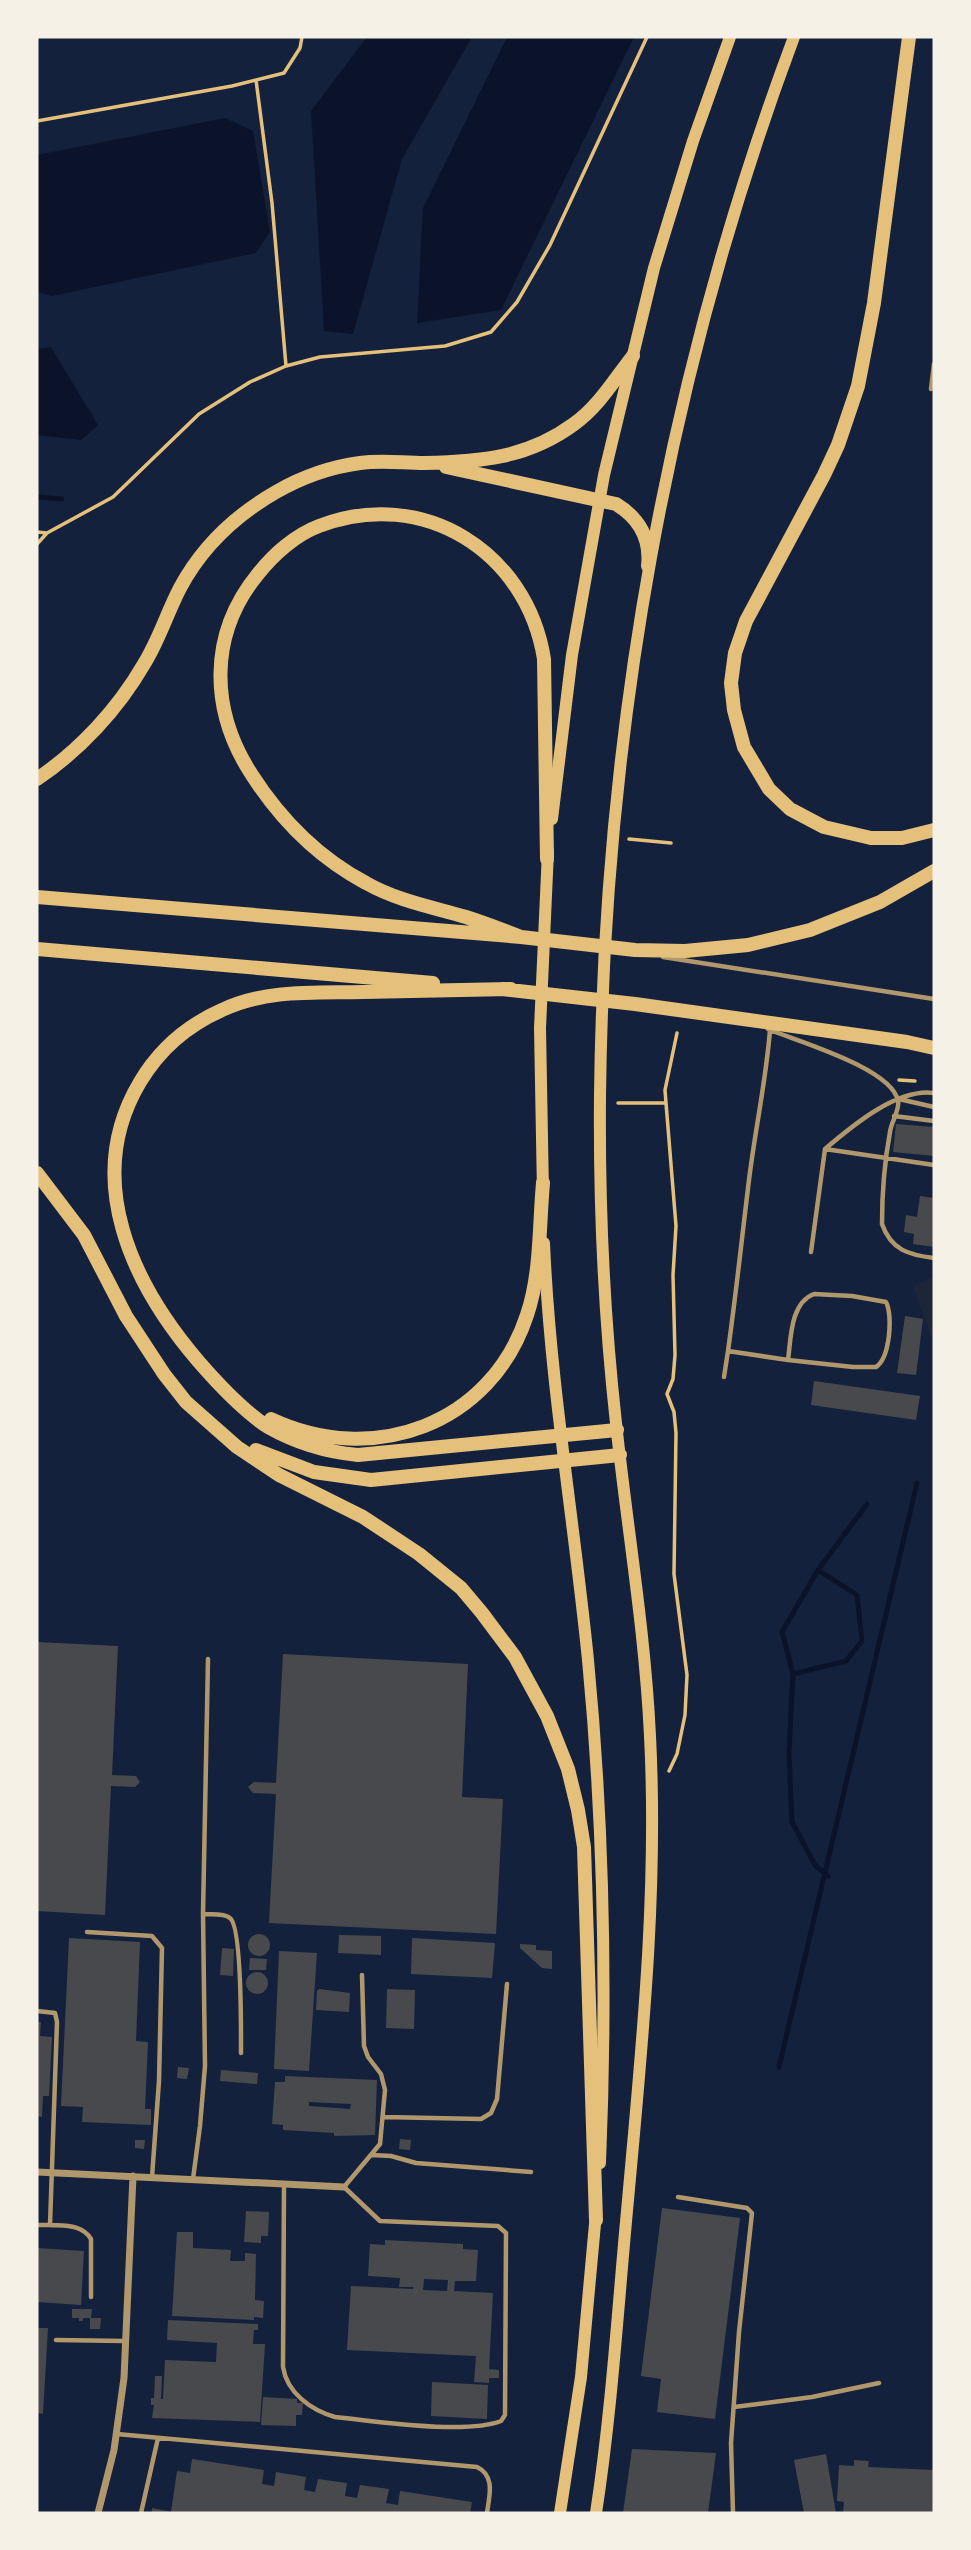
<svg xmlns="http://www.w3.org/2000/svg" width="971" height="2550" viewBox="0 0 971 2550" font-family="Helvetica,sans-serif">
  <style>
    .green { fill: #1d2539 }
    .water { fill: #0b132b }
    .lines { fill: none; stroke-linecap: round; stroke-linejoin: round }
    .stream { stroke: #0b132b; stroke-width: 5 }
    .building { fill: #48494c; fill-rule: evenodd }
    .path { stroke: #e5c07b; stroke-width: 3.5 }
    .service { stroke: #b1986c; stroke-width: 4.5 }
    .minor { stroke: #b1986c; stroke-width: 7 }
    .secondary { stroke: #e5c07b; stroke-width: 12 }
    .primary { stroke: #e5c07b; stroke-width: 14 }
  </style>
  <rect width="100%" height="100%" fill="#14213d"/>
  <path class="green" d="M 931,1278 L 934,1278 L 934,1344 L 913,1286 Z"/>
  <path class="water" d="M 367,37 L 472,37 L 402,159 L 353,334 L 324,331 L 311,111 Z
    M 507,37 L 634,37 L 501,310 L 417,323 L 423,208 Z
    M 225,118 L 253,131 L 270,232 L 256,253 L 52,296 L 37,292 L 37,155 Z
    M 51,347 L 98,425 L 81,440 L 37,435 L 37,349 Z"/>
  <g class="lines">
    <path class="stream" d="M 37,497 L 62,499
      M 818,1570 L 857,1595 L 862,1641 L 846,1661 L 793,1674 L 789,1753 L 792,1822 L 815,1865 L 828,1876
      M 793,1674 L 782,1632 L 818,1570 L 867,1504
      M 779,2067 L 917,1483"/>
  </g>
  <path class="building" d="M 896,1124 L 934,1127 L 934,1156 L 893,1152 Z
    M 920,1196 L 934,1198 L 934,1247 L 913,1244 L 914,1234 L 904,1232 L 906,1215 L 917,1217 Z
    M 905,1316 L 923,1319 L 916,1375 L 897,1373 Z
    M 814,1381 L 920,1396 L 916,1420 L 811,1405 Z
    M 37,1642 L 118,1646 L 112,1775 L 136,1776 L 140,1782 L 135,1787 L 111,1786 L 105,1915 L 37,1911 Z
    M 283,1654 L 468,1664 L 462,1797 L 503,1799 L 496,1934 L 269,1923 L 276,1794 L 253,1793 L 248,1787 L 254,1782 L 276,1783 Z
    M248 1945a11 11 0 1 1 22 0a11 11 0 1 1-22 0Z
    M 339,1935 L 381,1936 L 381,1955 L 338,1953 Z
    M 69,1938 L 140,1942 L 136,2041 L 148,2042 L 145,2109 L 151,2109 L 151,2125 L 82,2122 L 83,2107 L 61,2106 Z
    M 412,1938 L 495,1943 L 492,1978 L 411,1974 Z
    M 520,1944 L 536,1945 L 536,1950 L 552,1951 L 552,1969 L 542,1968 L 520,1948 Z
    M 222,1948 L 234,1949 L 233,1976 L 220,1975 Z
    M 279,1951 L 317,1953 L 309,2071 L 274,2069 Z
    M 250,1958 L 267,1959 L 266,1970 L 249,1970 Z
    M246 1983a11 11 0 1 1 22 0a11 11 0 1 1-22 0Z
    M 319,1989 L 350,1993 L 349,2012 L 316,2010 L 317,1991 Z
    M 387,1989 L 415,1990 L 414,2029 L 386,2028 Z
    M 37,2022 L 41,2022 L 40,2036 L 52,2037 L 49,2096 L 43,2096 L 42,2117 L 37,2116 Z
    M 178,2067 L 189,2068 L 187,2079 L 177,2078 Z
    M 221,2070 L 258,2073 L 257,2084 L 220,2081 Z
    M 285,2076 L 377,2080 L 375,2135 L 334,2136 L 334,2133 L 283,2130 L 283,2125 L 272,2124 L 275,2082 L 285,2082 ZM 309,2102 L 351,2104 L 350,2109 L 309,2106 Z
    M 400,2139 L 411,2140 L 410,2150 L 399,2149 Z
    M 135,2140 L 145,2140 L 144,2149 L 135,2148 Z
    M 662,2208 L 740,2218 L 715,2419 L 657,2412 L 661,2379 L 641,2376 Z
    M 246,2211 L 269,2212 L 268,2236 L 261,2236 L 261,2243 L 244,2242 Z
    M 177,2232 L 193,2232 L 193,2248 L 231,2250 L 230,2261 L 245,2261 L 245,2253 L 256,2254 L 255,2300 L 264,2301 L 263,2318 L 254,2317 L 254,2320 L 172,2316 Z
    M 385,2240 L 463,2244 L 463,2249 L 478,2250 L 476,2281 L 455,2281 L 454,2291 L 493,2293 L 489,2369 L 499,2370 L 499,2378 L 489,2378 L 489,2383 L 474,2382 L 476,2356 L 347,2350 L 351,2286 L 413,2289 L 413,2287 L 399,2287 L 400,2278 L 368,2276 L 370,2244 L 385,2245 ZM 424,2279 L 448,2280 L 447,2291 L 423,2290 Z
    M 37,2248 L 84,2251 L 81,2305 L 37,2302 Z
    M 72,2309 L 92,2309 L 91,2318 L 101,2318 L 100,2329 L 90,2329 L 90,2318 L 83,2318 L 83,2321 L 79,2321 L 79,2318 L 72,2318 Z
    M 168,2320 L 258,2324 L 258,2330 L 254,2330 L 253,2344 L 265,2344 L 260,2422 L 152,2418 L 154,2405 L 151,2405 L 151,2398 L 154,2398 L 155,2376 L 162,2376 L 161,2399 L 163,2399 L 165,2360 L 216,2362 L 217,2343 L 167,2340 Z
    M 37,2328 L 48,2328 L 43,2414 L 37,2413 Z
    M 432,2382 L 488,2385 L 487,2419 L 431,2416 Z
    M 263,2397 L 297,2399 L 297,2403 L 303,2403 L 302,2415 L 296,2415 L 296,2426 L 261,2425 Z
    M 632,2449 L 716,2453 L 708,2513 L 623,2513 Z
    M 826,2454 L 836,2513 L 804,2513 L 794,2460 Z
    M 192,2459 L 264,2470 L 262,2484 L 274,2486 L 276,2472 L 306,2477 L 304,2490 L 315,2492 L 318,2479 L 347,2483 L 345,2496 L 357,2498 L 360,2485 L 389,2489 L 386,2503 L 398,2505 L 400,2491 L 472,2502 L 470,2513 L 152,2513 L 152,2508 L 171,2512 L 177,2471 L 190,2473 Z
    M 854,2460 L 869,2461 L 868,2467 L 934,2470 L 934,2513 L 843,2513 L 844,2502 L 837,2501 L 839,2465 L 854,2466 Z"/>
  <g class="lines">
    <path class="path" d="M 37,121 L 232,86 L 284,73 L 300,48 L 302,37
      M 286,366 L 320,357 L 445,346 L 491,332 L 517,302 L 550,245 L 647,37
      M 37,532 L 47,533 L 113,497 L 199,414 L 250,382 L 286,366 L 272,203 L 256,80
      M 37,544 L 47,533
      M 629,839 L 671,843
      M 899,1080 L 915,1081
      M 618,1103 L 666,1103 L 665,1090 L 677,1033
      M 666,1103 L 676,1226 L 673,1275 L 675,1355 L 673,1379 L 667,1394 L 674,1412 L 676,1433 L 674,1574 L 687,1675 L 685,1715 L 677,1754 L 669,1771"/>
    <path class="service" d="M 931,389 L 934,364
      M 663,957 L 934,999
      M 768,1029 C 796,1041 892,1068 898,1101 C 900,1110 891,1122 890,1132 C 885,1159 882,1196 882,1224 C 891,1250 909,1255 934,1258
      M 770,1030 C 766,1081 755,1130 749,1180 C 742,1237 736,1294 728,1351 L 788,1360 L 853,1367 L 876,1367 C 890,1358 893,1315 886,1302 L 852,1296 L 814,1294 C 790,1303 791,1339 788,1360
      M 899,1099 L 934,1107
      M 894,1116 L 934,1121
      M 825,1149 L 934,1165
      M 811,1252 L 825,1149 C 852,1126 897,1088 934,1093
      M 724,1377 L 728,1351
      M 203,1914 C 210,1915 224,1913 230,1918 C 242,1927 241,2033 241,2053
      M 87,1932 L 152,1936 L 162,1948 L 159,2081 L 152,2177
      M 37,2011 L 55,2013 L 57,2022 L 50,2225 L 37,2225
      M 383,2117 L 481,2119 L 491,2113 L 497,2099 L 507,1984
      M 372,2155 L 391,2156 L 416,2163 L 531,2172
      M 193,2179 L 200,2126 L 205,2066 L 203,1914 L 208,1659
      M 284,2184 L 283,2367 C 287,2393 311,2410 335,2417 C 376,2421 465,2435 501,2421 L 505,2415 L 506,2233 L 498,2226 L 380,2221 L 344,2187 L 380,2144 L 385,2090 L 381,2074 L 368,2057 L 364,2046 L 362,1975
      M 678,2197 L 747,2208 L 752,2213 L 739,2332 L 731,2443 L 733,2513
      M 50,2225 C 65,2226 82,2224 91,2239 L 91,2297
      M 56,2340 L 125,2341
      M 734,2407 L 812,2397 L 879,2383
      M 117,2434 L 477,2467 C 496,2476 489,2497 487,2513
      M 141,2513 L 158,2438"/>
    <path class="minor" d="M 37,2172 L 344,2187
      M 98,2513 L 114,2450 L 124,2378 L 133,2176"/>
    <path class="secondary" d="M 552,819 L 572,655 L 604,475 L 654,268 L 693,141 L 730,37
      M 543,1193 L 540,1028 L 548,851
      M 544,1243 C 550,1383 574,1520 588,1660 C 604,1827 607,1995 600,2163
      M 560,2513 L 581,2377 L 596,2213
      M 596,2513 C 612,2409 618,2305 628,2200 C 642,2045 658,1891 650,1736 C 645,1630 627,1527 616,1423 C 604,1315 599,1205 600,1096 C 604,734 667,376 794,37"/>
    <path class="primary" d="M 909,37 L 874,303 L 858,386 L 838,445 L 824,475 L 746,621 L 735,653 L 731,683 L 734,710 L 744,747 L 769,789 L 790,809 L 824,827 L 871,838 L 902,838 L 934,830
      M 446,467 L 616,504 C 639,518 651,539 648,566
      M 37,779 C 80,750 118,709 144,664 C 159,640 167,613 180,588 C 202,547 236,515 276,492 C 302,477 330,467 360,463 C 382,460 402,463 424,463 C 480,462 528,458 574,424 C 599,406 614,380 633,356
      M 37,897 L 521,937 L 635,950 L 685,951 L 748,945 L 810,930 L 880,902 L 934,871
      M 521,937 C 503,930 485,923 466,917 C 432,907 398,901 366,883 C 319,858 281,820 252,775 C 210,711 208,635 258,574 C 273,555 295,535 319,526 C 423,486 527,552 544,659 L 547,859
      M 37,949 L 433,983
      M 502,989 L 635,1004 L 907,1042 L 934,1048
      M 511,989 C 461,990 412,991 363,992 C 315,993 266,989 222,1010 C 188,1025 159,1050 140,1082 C 82,1179 132,1284 199,1362 C 219,1385 242,1410 268,1427 C 296,1443 326,1452 358,1455 L 617,1430
      M 37,1173 L 84,1235 L 126,1316 L 164,1374 L 186,1402 L 237,1447 L 279,1475 L 363,1517 L 419,1554 L 461,1588 L 482,1613 L 515,1657 L 547,1716 L 568,1769 L 578,1810 L 584,1847 L 596,2220
      M 271,1419 C 373,1467 491,1425 527,1315 C 541,1274 539,1226 543,1183
      M 256,1450 L 314,1472 L 371,1480 L 620,1455"/>
  </g>
  <rect width="971" height="2550" fill="none" stroke="#f6f1e7" stroke-width="77"/>
</svg>
